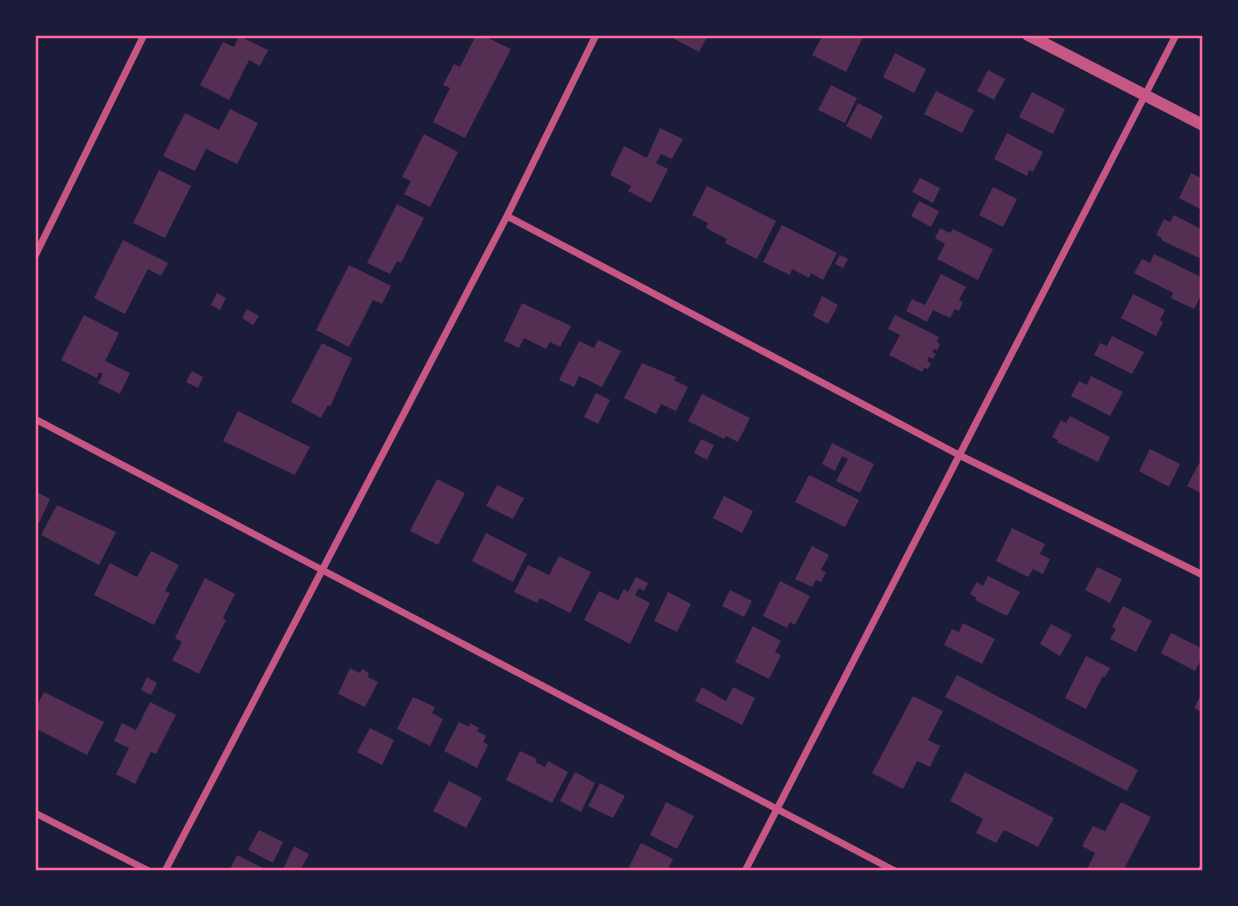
<svg xmlns="http://www.w3.org/2000/svg" width="1238" height="906" viewBox="0 0 1238 906" font-family="'Titillium Web',sans-serif">
  <style>
    .building { fill: #542f53 }
    .lines { fill: none; stroke-linecap: round; stroke-linejoin: round }
    .minor { stroke: #c65784; stroke-width: 7 }
    .tertiary { stroke: #c65784; stroke-width: 12 }
    .neatline { fill: none; stroke: #ff6b9d; stroke-width: 2.5 }
  </style>
  <rect width="100%" height="100%" fill="#1b1b3a"/>
  <path class="building" d="M 476,35 L 482,35 L 511,49 L 465,138 L 433,122 L 450,88 L 443,85 L 454,64 L 460,67 Z
    M 667,35 L 708,35 L 699,52 Z
    M 823,35 L 864,35 L 846,72 L 812,55 Z
    M 239,36 L 268,50 L 260,66 L 249,60 L 229,100 L 200,85 L 223,42 L 234,47 Z
    M 895,53 L 926,69 L 914,93 L 883,77 Z
    M 988,70 L 1005,79 L 994,100 L 977,91 Z
    M 831,85 L 857,98 L 845,123 L 818,110 Z
    M 936,91 L 974,110 L 962,133 L 924,114 Z
    M 1032,92 L 1065,109 L 1053,134 L 1019,117 Z
    M 858,103 L 883,116 L 871,139 L 846,126 Z
    M 230,109 L 258,123 L 237,164 L 206,149 L 195,171 L 163,156 L 185,113 L 219,130 Z
    M 660,128 L 683,139 L 672,159 L 661,154 L 656,163 L 668,169 L 651,203 L 628,191 L 631,186 L 610,175 L 624,146 L 647,158 Z
    M 1007,133 L 1043,152 L 1033,172 L 1029,170 L 1027,176 L 994,159 Z
    M 424,134 L 458,152 L 430,207 L 404,194 L 411,181 L 402,177 Z
    M 159,170 L 191,186 L 165,238 L 133,223 Z
    M 1191,173 L 1203,179 L 1203,219 L 1199,216 L 1202,210 L 1179,198 Z
    M 920,178 L 940,188 L 933,203 L 912,192 Z
    M 707,186 L 776,221 L 757,259 L 725,243 L 727,239 L 706,228 L 708,223 L 692,215 Z
    M 993,187 L 1017,199 L 1003,227 L 979,215 Z
    M 919,201 L 939,211 L 931,227 L 911,216 Z
    M 397,204 L 424,218 L 401,263 L 397,261 L 390,274 L 367,263 Z
    M 1174,215 L 1203,230 L 1200,242 L 1203,244 L 1203,249 L 1199,258 L 1161,240 L 1162,238 L 1156,235 L 1164,219 L 1170,222 Z
    M 782,225 L 837,253 L 823,280 L 811,273 L 809,278 L 792,269 L 790,275 L 763,262 Z
    M 940,228 L 950,233 L 953,229 L 993,249 L 978,280 L 937,259 L 945,244 L 935,238 Z
    M 123,240 L 168,263 L 161,276 L 148,269 L 125,314 L 94,298 Z
    M 1154,254 L 1203,278 L 1203,291 L 1194,309 L 1171,298 L 1173,293 L 1134,273 L 1142,259 L 1150,263 Z
    M 840,255 L 848,259 L 843,268 L 835,264 Z
    M 349,265 L 391,286 L 382,304 L 373,300 L 349,347 L 316,330 Z
    M 941,274 L 966,287 L 959,300 L 963,302 L 959,311 L 955,309 L 950,318 L 933,310 L 927,322 L 906,311 L 912,299 L 925,305 Z
    M 217,293 L 226,298 L 220,310 L 211,305 Z
    M 1133,294 L 1165,310 L 1160,320 L 1163,322 L 1156,336 L 1121,318 Z
    M 822,296 L 838,305 L 828,324 L 813,316 Z
    M 522,303 L 571,326 L 560,347 L 550,342 L 546,349 L 524,338 L 519,348 L 504,341 Z
    M 247,309 L 259,316 L 253,325 L 242,318 Z
    M 84,315 L 119,333 L 105,361 L 130,373 L 120,394 L 98,383 L 103,374 L 99,372 L 97,378 L 61,360 Z
    M 895,315 L 939,337 L 937,342 L 940,344 L 937,351 L 934,349 L 932,352 L 936,354 L 933,359 L 929,357 L 927,361 L 931,363 L 928,369 L 924,368 L 922,372 L 889,355 L 900,335 L 888,329 Z
    M 1112,336 L 1144,352 L 1132,374 L 1094,355 L 1100,343 L 1107,346 Z
    M 598,340 L 621,351 L 602,387 L 579,376 L 574,387 L 559,380 L 579,341 L 594,348 Z
    M 322,343 L 352,358 L 330,407 L 328,405 L 321,418 L 291,402 Z
    M 642,363 L 676,377 L 674,380 L 688,387 L 676,411 L 661,404 L 656,414 L 624,398 Z
    M 192,371 L 203,377 L 198,388 L 186,382 Z
    M 1091,376 L 1123,392 L 1110,416 L 1071,396 L 1079,381 L 1087,385 Z
    M 596,393 L 610,400 L 598,424 L 584,417 Z
    M 702,394 L 750,418 L 738,442 L 726,436 L 724,439 L 688,421 Z
    M 238,411 L 310,447 L 295,475 L 223,441 Z
    M 1070,416 L 1110,437 L 1098,462 L 1057,442 L 1058,440 L 1052,437 L 1061,420 L 1066,423 Z
    M 701,439 L 714,445 L 707,460 L 694,453 Z
    M 832,443 L 874,464 L 860,493 L 836,481 L 848,459 L 842,456 L 835,471 L 822,464 Z
    M 1150,449 L 1180,464 L 1169,487 L 1139,471 Z
    M 1199,463 L 1203,465 L 1203,494 L 1187,486 Z
    M 809,475 L 859,500 L 845,527 L 795,502 Z
    M 437,479 L 465,493 L 438,545 L 410,531 Z
    M 497,485 L 524,498 L 513,519 L 486,506 Z
    M 35,491 L 50,499 L 39,523 L 35,521 Z
    M 724,496 L 753,511 L 742,533 L 713,518 Z
    M 57,505 L 116,532 L 99,565 L 41,535 Z
    M 1012,528 L 1045,544 L 1040,554 L 1050,559 L 1043,574 L 1033,569 L 1028,577 L 996,561 Z
    M 486,533 L 527,554 L 513,582 L 472,561 Z
    M 812,546 L 829,555 L 821,570 L 826,572 L 821,582 L 816,580 L 812,587 L 795,579 Z
    M 151,551 L 179,565 L 165,591 L 170,593 L 154,625 L 94,595 L 110,563 L 137,577 Z
    M 559,556 L 591,572 L 570,613 L 540,598 L 537,603 L 514,592 L 528,565 L 549,575 Z
    M 1097,567 L 1122,579 L 1110,603 L 1085,590 Z
    M 988,576 L 1020,592 L 1007,616 L 975,600 L 977,598 L 970,594 L 977,582 L 983,586 Z
    M 636,577 L 648,583 L 644,591 L 639,588 L 635,595 L 650,603 L 630,644 L 584,620 L 599,591 L 618,600 L 624,589 L 628,592 Z
    M 205,578 L 235,594 L 223,618 L 226,620 L 199,674 L 172,660 L 182,642 L 175,638 Z
    M 780,581 L 810,596 L 795,625 L 790,622 L 787,628 L 763,616 Z
    M 730,590 L 752,601 L 744,617 L 722,606 Z
    M 668,592 L 691,604 L 677,632 L 654,621 Z
    M 1123,606 L 1152,621 L 1136,652 L 1110,639 L 1116,629 L 1112,627 Z
    M 963,623 L 995,639 L 982,664 L 944,645 L 952,629 L 959,632 Z
    M 1051,624 L 1072,635 L 1060,656 L 1040,644 Z
    M 753,626 L 781,641 L 775,652 L 781,655 L 769,679 L 735,662 Z
    M 1171,633 L 1203,649 L 1203,656 L 1195,671 L 1161,653 Z
    M 1086,656 L 1110,668 L 1105,677 L 1103,676 L 1086,709 L 1065,698 Z
    M 350,668 L 360,673 L 362,669 L 369,673 L 368,677 L 378,682 L 365,707 L 338,694 Z
    M 957,675 L 1138,770 L 1127,791 L 945,697 Z
    M 147,677 L 157,683 L 151,695 L 141,690 Z
    M 702,687 L 726,701 L 733,687 L 755,698 L 742,725 L 695,701 Z
    M 1203,691 L 1203,713 L 1194,708 Z
    M 44,692 L 104,722 L 87,755 L 35,728 L 35,709 Z
    M 913,696 L 943,711 L 928,740 L 940,746 L 930,767 L 917,761 L 903,789 L 872,773 Z
    M 413,697 L 435,707 L 432,713 L 443,719 L 430,746 L 397,729 Z
    M 150,702 L 176,715 L 156,754 L 151,752 L 135,784 L 116,774 L 129,748 L 114,741 L 122,723 L 136,730 Z
    M 459,722 L 469,727 L 470,723 L 479,728 L 477,731 L 486,736 L 483,742 L 488,745 L 477,768 L 444,751 Z
    M 370,728 L 394,740 L 382,765 L 357,752 Z
    M 520,751 L 537,759 L 535,762 L 545,767 L 548,761 L 568,772 L 552,803 L 506,780 Z
    M 575,772 L 595,783 L 581,812 L 560,801 Z
    M 965,772 L 1054,818 L 1038,847 L 1004,830 L 996,843 L 976,833 L 983,819 L 950,801 Z
    M 449,781 L 482,798 L 466,828 L 433,811 Z
    M 600,783 L 625,796 L 613,818 L 588,806 Z
    M 666,802 L 694,816 L 677,849 L 650,835 Z
    M 1121,802 L 1151,817 L 1123,871 L 1086,871 L 1095,853 L 1082,846 L 1093,826 L 1105,831 Z
    M 259,830 L 283,842 L 273,863 L 248,850 Z
    M 641,843 L 673,859 L 667,871 L 627,871 Z
    M 294,846 L 309,854 L 300,871 L 286,871 L 283,869 Z
    M 237,855 L 269,871 L 229,871 Z"/>
  <g class="lines">
    <path class="minor" d="M 507,216 L 959,455 L 1203,575
      M 35,256 L 144,35
      M 35,419 L 895,871
      M 35,813 L 149,871
      M 165,871 L 507,216 L 596,35
      M 745,871 L 1176,35
      M 1201,871 L 1203,868"/>
    <path class="tertiary" d="M 1028,35 L 1203,125"/>
  </g>
  <rect width="1238" height="906" fill="none" stroke="#1b1b3a" stroke-width="74"/>
  <rect x="37" y="37" width="1164" height="832" class="neatline"/>
</svg>
